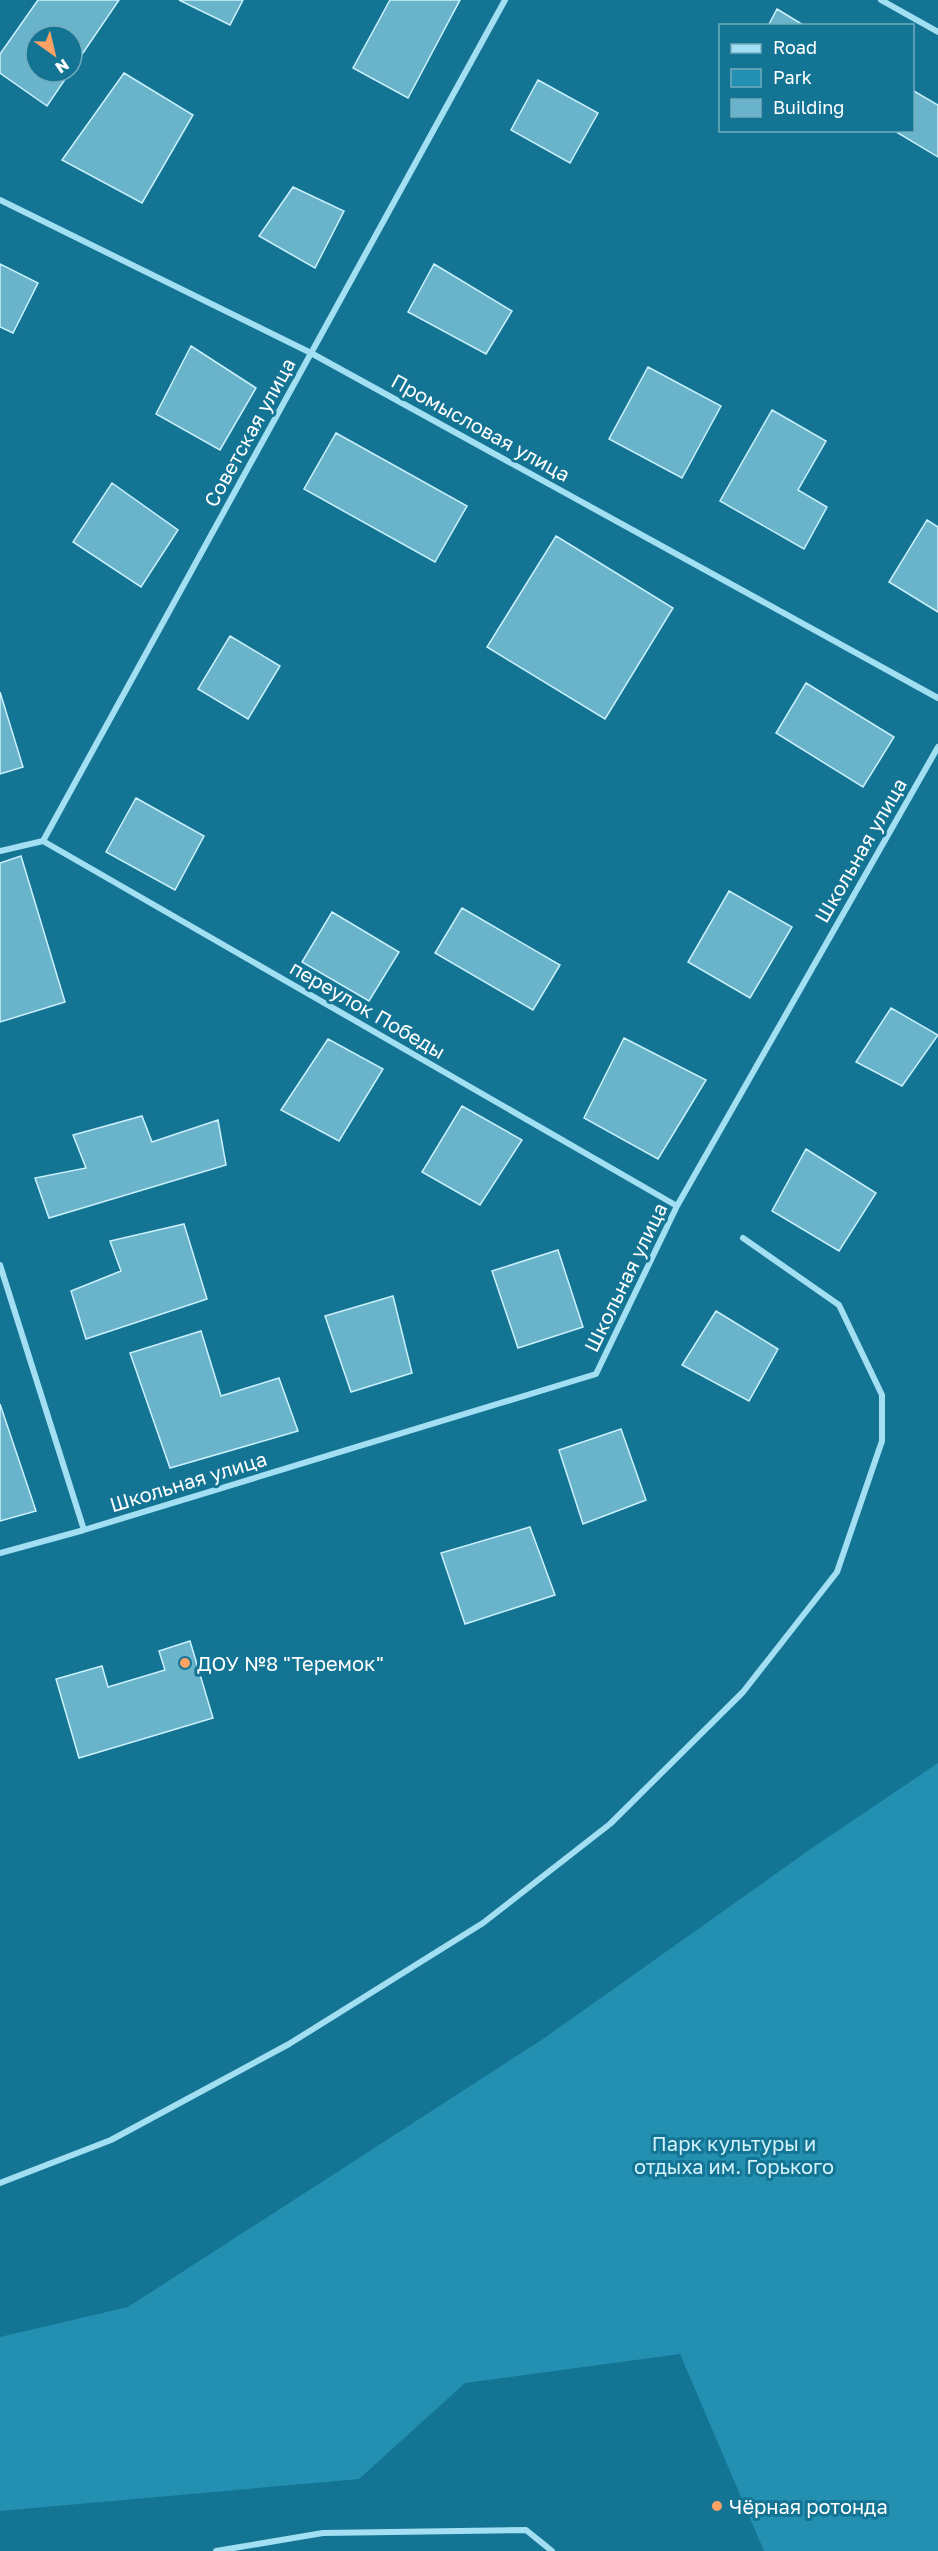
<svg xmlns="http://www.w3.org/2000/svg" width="938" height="2551" viewBox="0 0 938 2551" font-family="'Golos Text',sans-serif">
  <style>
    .green { fill: #238fb1 }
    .building { fill: #69b4cb; stroke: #cbf1fc; stroke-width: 1.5 }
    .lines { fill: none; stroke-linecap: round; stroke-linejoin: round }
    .minor { stroke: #a3dff2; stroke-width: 6 }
    .poi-dot { fill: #ffa264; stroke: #147494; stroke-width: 2 }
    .labels { text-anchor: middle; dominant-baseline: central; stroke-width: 6; stroke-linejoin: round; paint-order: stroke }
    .street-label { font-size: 20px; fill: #fff; stroke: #147494 }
    .poi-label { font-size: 20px; fill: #fff; stroke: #147494; text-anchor: start }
    .park-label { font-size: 20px; fill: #d3f3fc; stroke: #147494 }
  </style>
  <rect width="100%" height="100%" fill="#147494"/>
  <path class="green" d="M 938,1763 L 938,2551 L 764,2551 L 680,2354 L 465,2383 L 359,2479 L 0,2511 L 0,2337 L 128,2307 L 543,2039 L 815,1846 Z"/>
  <path class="building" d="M 38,0 L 119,0 L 72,69 L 72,36 L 36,36 L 36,72 L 70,72 L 47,106 L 0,73 L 0,54 Z
    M 179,0 L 243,0 L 230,25 Z
    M 390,0 L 460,0 L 408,98 L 353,68 Z
    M 777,9 L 805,26 L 768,26 Z
    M 124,73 L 193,115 L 142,203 L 62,160 Z
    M 538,80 L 598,113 L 570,163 L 511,130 Z
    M 912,90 L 938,105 L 938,157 L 893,130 L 912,130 Z
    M 293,187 L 344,211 L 315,268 L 259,236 Z
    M 0,264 L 38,283 L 13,333 L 0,327 Z
    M 434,264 L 512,311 L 486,354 L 408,312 Z
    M 191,346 L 256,388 L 220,450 L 156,414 Z
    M 648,367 L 721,406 L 682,478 L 609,439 Z
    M 772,410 L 826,441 L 798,490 L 827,507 L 804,549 L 720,501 Z
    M 336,433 L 467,506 L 435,562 L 304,489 Z
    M 112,483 L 178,530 L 141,587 L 73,542 Z
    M 927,520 L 938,527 L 938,612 L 889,582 Z
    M 556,536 L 673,608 L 605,719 L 487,647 Z
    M 230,636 L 280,666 L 248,719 L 198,689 Z
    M 806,683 L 894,737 L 863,787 L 776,733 Z
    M 0,692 L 23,767 L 0,774 Z
    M 136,798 L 204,836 L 175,890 L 106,852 Z
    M 21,856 L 65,1002 L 0,1022 L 0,863 Z
    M 729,891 L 792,927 L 750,998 L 688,962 Z
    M 462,908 L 560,965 L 533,1010 L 435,953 Z
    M 332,912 L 399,952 L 369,1001 L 302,962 Z
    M 891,1008 L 938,1035 L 902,1086 L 856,1062 Z
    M 624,1038 L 706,1080 L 658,1159 L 584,1118 Z
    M 328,1039 L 383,1069 L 339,1141 L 281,1110 Z
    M 462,1106 L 522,1140 L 480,1205 L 422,1172 Z
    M 142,1116 L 152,1142 L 218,1120 L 226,1165 L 49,1218 L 35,1178 L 86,1168 L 73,1135 Z
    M 806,1149 L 876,1193 L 839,1251 L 772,1211 Z
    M 184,1224 L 207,1299 L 86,1339 L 71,1291 L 121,1271 L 110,1241 Z
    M 558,1250 L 583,1327 L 518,1348 L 492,1271 Z
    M 393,1296 L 412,1373 L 351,1392 L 325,1316 Z
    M 716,1311 L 778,1349 L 749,1401 L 682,1365 Z
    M 201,1331 L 221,1396 L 279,1378 L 298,1431 L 170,1468 L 130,1353 Z
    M 0,1404 L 36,1511 L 0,1521 Z
    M 621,1429 L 646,1500 L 583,1524 L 559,1450 Z
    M 530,1527 L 555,1595 L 465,1624 L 441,1553 Z
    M 190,1641 L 213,1718 L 79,1758 L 56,1679 L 102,1666 L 108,1687 L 165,1670 L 159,1651 Z"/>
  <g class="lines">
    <path class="minor" d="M 881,0 L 938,32
      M 0,200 L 311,353 L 938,698
      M 43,841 L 677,1206
      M 0,851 L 43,841 L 505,0
      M 0,1265 L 84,1530
      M 0,1553 L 84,1530 L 596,1374 L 677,1206 L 938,747
      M 0,2183 L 111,2140 L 289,2044 L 483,1923 L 610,1824 L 743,1692 L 837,1572 L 882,1441 L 882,1395 L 839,1305 L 743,1238
      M 216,2551 L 323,2533 L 526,2530 L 552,2551"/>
  </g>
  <g class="poi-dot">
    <circle cx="185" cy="1663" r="6"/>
    <circle cx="717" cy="2506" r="6"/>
  </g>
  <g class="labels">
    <g class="street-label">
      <text transform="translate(481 427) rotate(29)">Промысловая улица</text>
      <text transform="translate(249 432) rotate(-61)">Советская улица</text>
      <text transform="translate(860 850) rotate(-60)">Школьная улица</text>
      <text transform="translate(368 1009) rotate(30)">переулок Победы</text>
      <text transform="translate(625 1277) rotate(-64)">Школьная улица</text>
      <text transform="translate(188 1481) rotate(-17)">Школьная улица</text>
    </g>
    <g class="poi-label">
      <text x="197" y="1663">ДОУ №8 "Теремок"</text>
      <text x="729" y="2506">Чёрная ротонда</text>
    </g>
    <g class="park-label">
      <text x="734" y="2143">Парк культуры и<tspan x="734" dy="23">отдыха им. Горького</tspan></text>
    </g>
  </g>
  <rect x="719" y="24" width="195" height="108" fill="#147494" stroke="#72acbf" stroke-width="1.5"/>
  <rect x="731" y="44" width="30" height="9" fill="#a3dff2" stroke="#72acbf" stroke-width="1.5"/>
  <text x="773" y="54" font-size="18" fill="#ffffff">Road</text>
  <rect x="731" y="69" width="30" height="18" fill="#238fb1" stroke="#72acbf" stroke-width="1.5"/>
  <text x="773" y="84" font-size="18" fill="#ffffff">Park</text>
  <rect x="731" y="99" width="30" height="18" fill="#69b4cb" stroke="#72acbf" stroke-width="1.5"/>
  <text x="773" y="114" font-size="18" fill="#ffffff">Building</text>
  <g transform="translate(54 54) rotate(146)"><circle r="28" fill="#147494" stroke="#72acbf" stroke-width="1.5"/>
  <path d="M0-4.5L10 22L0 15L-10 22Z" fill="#ffa264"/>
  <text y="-9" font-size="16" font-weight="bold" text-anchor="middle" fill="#ffffff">N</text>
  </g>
</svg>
